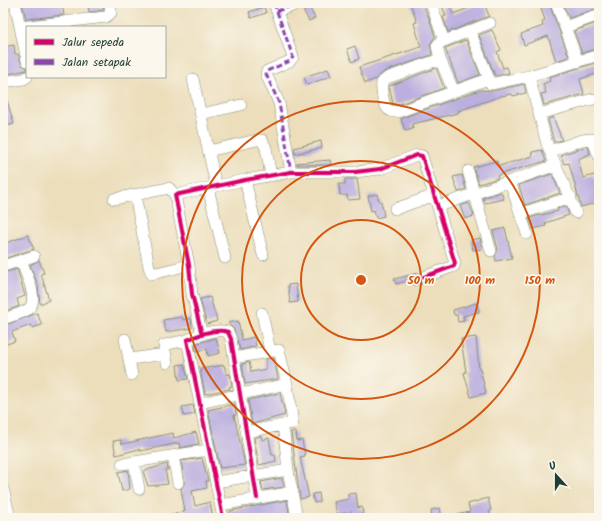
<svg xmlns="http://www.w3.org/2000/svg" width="602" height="521" viewBox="0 0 602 521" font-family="Kalam,sans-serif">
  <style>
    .building { fill: #bbafdf }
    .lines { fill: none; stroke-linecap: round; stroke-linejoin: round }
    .minor-casing { stroke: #868e78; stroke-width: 12 }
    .minor { stroke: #fff; stroke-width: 11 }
    .quiet { stroke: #8e44ad; stroke-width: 3; stroke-dasharray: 6 3; stroke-linecap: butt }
    .cycleway-casing { stroke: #fbf7ec; stroke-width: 6 }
    .cycleway { stroke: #d6006c; stroke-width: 4 }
    .ring { fill: none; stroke: #d45610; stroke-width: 2 }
    .centre { fill: #d45610; stroke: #fbf7ec; stroke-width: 2 }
    .ring-label { font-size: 12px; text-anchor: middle; font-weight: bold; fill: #d45610; stroke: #fbf7ec; stroke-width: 3.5; stroke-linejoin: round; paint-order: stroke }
  </style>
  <rect width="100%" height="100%" fill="#fbf7ec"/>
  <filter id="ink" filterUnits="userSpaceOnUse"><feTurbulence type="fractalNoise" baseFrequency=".025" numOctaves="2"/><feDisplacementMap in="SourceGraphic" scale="8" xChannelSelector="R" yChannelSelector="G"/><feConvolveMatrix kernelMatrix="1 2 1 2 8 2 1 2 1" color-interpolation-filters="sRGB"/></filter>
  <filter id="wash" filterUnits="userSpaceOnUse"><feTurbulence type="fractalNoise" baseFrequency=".012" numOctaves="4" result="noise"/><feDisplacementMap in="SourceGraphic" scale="16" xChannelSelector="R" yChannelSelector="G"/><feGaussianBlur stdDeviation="0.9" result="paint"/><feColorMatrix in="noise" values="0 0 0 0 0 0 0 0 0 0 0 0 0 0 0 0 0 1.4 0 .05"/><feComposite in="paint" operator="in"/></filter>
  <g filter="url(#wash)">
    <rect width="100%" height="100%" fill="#ecdebb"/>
    <g id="blocks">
      <path class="building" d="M 22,3 L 62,3 L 64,15 L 26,19 Z
        M 88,3 L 103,3 L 104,10 L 89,12 Z
        M 410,3 L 422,3 L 429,18 L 435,37 L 430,44 L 432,55 L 385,71 L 376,79 L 365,83 L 359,67 L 421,47 L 414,23 L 417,22 Z
        M 441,3 L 449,3 L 453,14 L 474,6 L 473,3 L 484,3 L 489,16 L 448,32 L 443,17 L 446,16 Z
        M 539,3 L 549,3 L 569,57 L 556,61 L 548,36 L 524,45 L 521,34 L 543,26 L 542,22 L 545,20 Z
        M 563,3 L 599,3 L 599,8 L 569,18 Z
        M 264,7 L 266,13 L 251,18 L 249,12 Z
        M 309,7 L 315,18 L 309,21 L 303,10 Z
        M 599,22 L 599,48 L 582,53 L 574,31 Z
        M 492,30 L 501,50 L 497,52 L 503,68 L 507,67 L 509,73 L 495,76 L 479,35 Z
        M 466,40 L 480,75 L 458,83 L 445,48 Z
        M 14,45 L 15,54 L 18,54 L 22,65 L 27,68 L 27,70 L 3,75 L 3,47 Z
        M 355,46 L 359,59 L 352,62 L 347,49 Z
        M 599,62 L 599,73 L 580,79 L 584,94 L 544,105 L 541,94 L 546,93 L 543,84 L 550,81 L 549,77 Z
        M 436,68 L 444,88 L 397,105 L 393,104 L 389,86 Z
        M 328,69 L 331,76 L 307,85 L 304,77 Z
        M 524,84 L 526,93 L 513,96 L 512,94 L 501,96 L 458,111 L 458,113 L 412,124 L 413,129 L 405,131 L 401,119 L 410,115 L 480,90 L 492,91 Z
        M 3,94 L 5,94 L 14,124 L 3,127 Z
        M 553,117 L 562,140 L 554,142 L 548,119 Z
        M 321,141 L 322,148 L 295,154 L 294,148 Z
        M 588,146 L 590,154 L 578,159 L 583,178 L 594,175 L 599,187 L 599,202 L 581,207 L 569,163 L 564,164 L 561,155 Z
        M 542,150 L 546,161 L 501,174 L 497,176 L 498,178 L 479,184 L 473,167 L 497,161 L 499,166 L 533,156 L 532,152 Z
        M 330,160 L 331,164 L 328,165 L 297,165 L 297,163 Z
        M 552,174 L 560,193 L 525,205 L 519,185 Z
        M 462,175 L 466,189 L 458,192 L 453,177 Z
        M 345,179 L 357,179 L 360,199 L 348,200 L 347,195 L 340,195 L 339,184 L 345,184 Z
        M 501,192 L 504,199 L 485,203 L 483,198 Z
        M 377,194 L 379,201 L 381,201 L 384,216 L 376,218 L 374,210 L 371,211 L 368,196 Z
        M 469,203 L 474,216 L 465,219 L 460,206 Z
        M 566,206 L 569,215 L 545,223 L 546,226 L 533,229 L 529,218 L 558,211 L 557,209 Z
        M 505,228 L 512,258 L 496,261 L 495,257 L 498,249 L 493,231 Z
        M 28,235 L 34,249 L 3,259 L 3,244 Z
        M 480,238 L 482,249 L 473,250 L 471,240 Z
        M 39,260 L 44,273 L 41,274 L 49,300 L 40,304 L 38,285 L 30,265 Z
        M 17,269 L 25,296 L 17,299 L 19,306 L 3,312 L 3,273 Z
        M 419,273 L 417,279 L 422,284 L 414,285 L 413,280 L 396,284 L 394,279 Z
        M 296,284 L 298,302 L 290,303 L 288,285 Z
        M 210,297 L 217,321 L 207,324 L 200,299 Z
        M 477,303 L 479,312 L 463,316 L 464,321 L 458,322 L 457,315 L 454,315 L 453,310 Z
        M 37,313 L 42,325 L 32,328 L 31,325 L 12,332 L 15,341 L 7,344 L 3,333 L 3,326 Z
        M 182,317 L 183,320 L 191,318 L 192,328 L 166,332 L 163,320 Z
        M 238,321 L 242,340 L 254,337 L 256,346 L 240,350 L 234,329 L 228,323 Z
        M 476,337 L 479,369 L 480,369 L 486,393 L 471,397 L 464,373 L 466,372 L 461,339 Z
        M 216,338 L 220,353 L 208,356 L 207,349 L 196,351 L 195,344 Z
        M 274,358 L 278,379 L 245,384 L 242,364 L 249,362 L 251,372 L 266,369 L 266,359 Z
        M 184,364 L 188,379 L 179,380 L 177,365 Z
        M 224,365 L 227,375 L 230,374 L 232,386 L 229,387 L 230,389 L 205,394 L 200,369 Z
        M 280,393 L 285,415 L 252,424 L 248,400 Z
        M 235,404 L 236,415 L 234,415 L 245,465 L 220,468 L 208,410 Z
        M 193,405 L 195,414 L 184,416 L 182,407 Z
        M 196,432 L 199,444 L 180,448 L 179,443 L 140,451 L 139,449 L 116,455 L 113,441 L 121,440 L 122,444 L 173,433 L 174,438 Z
        M 291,432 L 296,432 L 297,441 L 302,440 L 305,456 L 300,457 L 309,497 L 300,499 Z
        M 261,436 L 262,440 L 269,438 L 272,455 L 275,455 L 276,461 L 259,465 L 254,438 Z
        M 202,458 L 208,481 L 206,481 L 207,488 L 192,491 L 195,506 L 210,502 L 213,518 L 168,518 L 167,516 L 185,511 L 181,489 L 185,482 L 181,461 Z
        M 167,464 L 168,470 L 165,470 L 168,484 L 148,486 L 143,471 Z
        M 128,470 L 130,489 L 122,491 L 118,472 Z
        M 282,478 L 284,487 L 263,490 L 261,482 Z
        M 319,493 L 320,502 L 314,503 L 312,494 Z
        M 356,493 L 358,508 L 362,507 L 363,514 L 353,516 L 352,512 L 337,514 L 334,502 L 349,499 L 348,494 Z
        M 488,498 L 491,511 L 489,512 L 491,518 L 456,518 L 456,515 L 470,512 L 468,504 Z
        M 287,500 L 290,518 L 231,518 L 230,511 Z
        M 440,508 L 442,518 L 432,518 L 431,510 Z"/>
    </g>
  </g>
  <g filter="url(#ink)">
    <use href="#blocks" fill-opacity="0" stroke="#868e78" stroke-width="1"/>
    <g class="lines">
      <g class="minor-casing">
        <path id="minor" d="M 15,3 L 27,61
          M 274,3 L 293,57 L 290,61 L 267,71 L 266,74 L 279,103 L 291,172
          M 431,3 L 444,41
          M 556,3 L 578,62
          M 277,11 L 301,3
          M 20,27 L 106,17 L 111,13 L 110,3
          M 565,27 L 599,15
          M 470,31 L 491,84 L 529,76 L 599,55
          M 440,59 L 387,78 L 382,82 C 381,89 383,109 391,111 C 393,112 395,112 398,112 L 488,79
          M 529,76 L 547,144 L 576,213
          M 193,79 L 216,186
          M 3,82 L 24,79 L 27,77
          M 454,92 L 440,59 L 437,46 L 439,43 L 490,23
          M 201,114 L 241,105
          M 539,114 L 593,99
          M 208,151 L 257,140 L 262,140 L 266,148 L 271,176
          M 550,151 L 582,140 L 592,139 L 599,156
          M 468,171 L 491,251
          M 245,180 L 263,255
          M 510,181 L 527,234
          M 208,188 L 225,258
          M 135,195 L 149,267 L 152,274 L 189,265
          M 114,199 L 169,188 L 175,195
          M 439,206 L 556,165
          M 395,209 L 435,195
          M 520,214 L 571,197
          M 3,266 L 34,256
          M 262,313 L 270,351
          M 3,319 C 11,316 20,314 27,310 C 41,302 25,272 21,260
          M 202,335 L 192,294 L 189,265 L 175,195 L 245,180 L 291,172 L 355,172 L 380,169 L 417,155 L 422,156 L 455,263 L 454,266 L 424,277
          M 125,339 L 132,375
          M 234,358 L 279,350 L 287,384
          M 130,359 L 165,354
          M 167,363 L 164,345 L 187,340
          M 200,403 L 287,384 L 293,423 L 246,432
          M 283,425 L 288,470 L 297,518
          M 173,456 L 178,483
          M 134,462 L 139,489
          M 122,464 L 208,450
          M 216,482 L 288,470
          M 3,488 L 10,518
          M 221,505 L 293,492
          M 223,518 L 187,340 C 198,335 217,328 228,332 L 231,339 L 257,498"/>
      </g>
      <use href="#minor" class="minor"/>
      <path class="quiet" d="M 274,3 L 293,57 L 290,61 L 267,71 L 266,74 L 279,103 L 291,172
        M 277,11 L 301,3"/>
      <g class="cycleway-casing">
        <path id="cycleway" d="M 202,335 L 192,294 L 189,265 L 175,195 L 245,180 L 291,172 L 355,172 L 380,169 L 417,155 L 422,156 L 455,263 L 454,266 L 424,277
          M 223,518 L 187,340 C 198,335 217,328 228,332 L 231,339 L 257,498"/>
      </g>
      <use href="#cycleway" class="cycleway"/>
    </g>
  </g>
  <g class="ring">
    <circle cx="361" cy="280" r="60"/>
    <circle cx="361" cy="280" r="119"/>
    <circle cx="361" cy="280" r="179"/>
  </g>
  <circle cx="361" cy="280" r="6" class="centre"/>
  <g class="ring-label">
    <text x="421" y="284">50 m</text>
    <text x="480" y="284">100 m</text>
    <text x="540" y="284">150 m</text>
  </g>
  <rect width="602" height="521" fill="none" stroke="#fbf7ec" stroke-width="16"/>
  <rect x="26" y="26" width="140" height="52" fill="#fbf7ec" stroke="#a3ada2"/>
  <rect x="34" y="39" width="20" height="6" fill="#d6006c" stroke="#a3ada2"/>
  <text x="62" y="46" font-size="12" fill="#1f3d34">Jalur sepeda</text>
  <rect x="34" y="59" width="20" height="6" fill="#8e44ad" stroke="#a3ada2"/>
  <text x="62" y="66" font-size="12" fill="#1f3d34">Jalan setapak</text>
  <g transform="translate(556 475) rotate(339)" stroke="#fbf7ec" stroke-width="3" paint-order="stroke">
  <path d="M0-3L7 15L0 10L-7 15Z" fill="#1f3d34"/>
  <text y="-6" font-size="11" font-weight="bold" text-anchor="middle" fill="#1f3d34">U</text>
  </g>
</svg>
